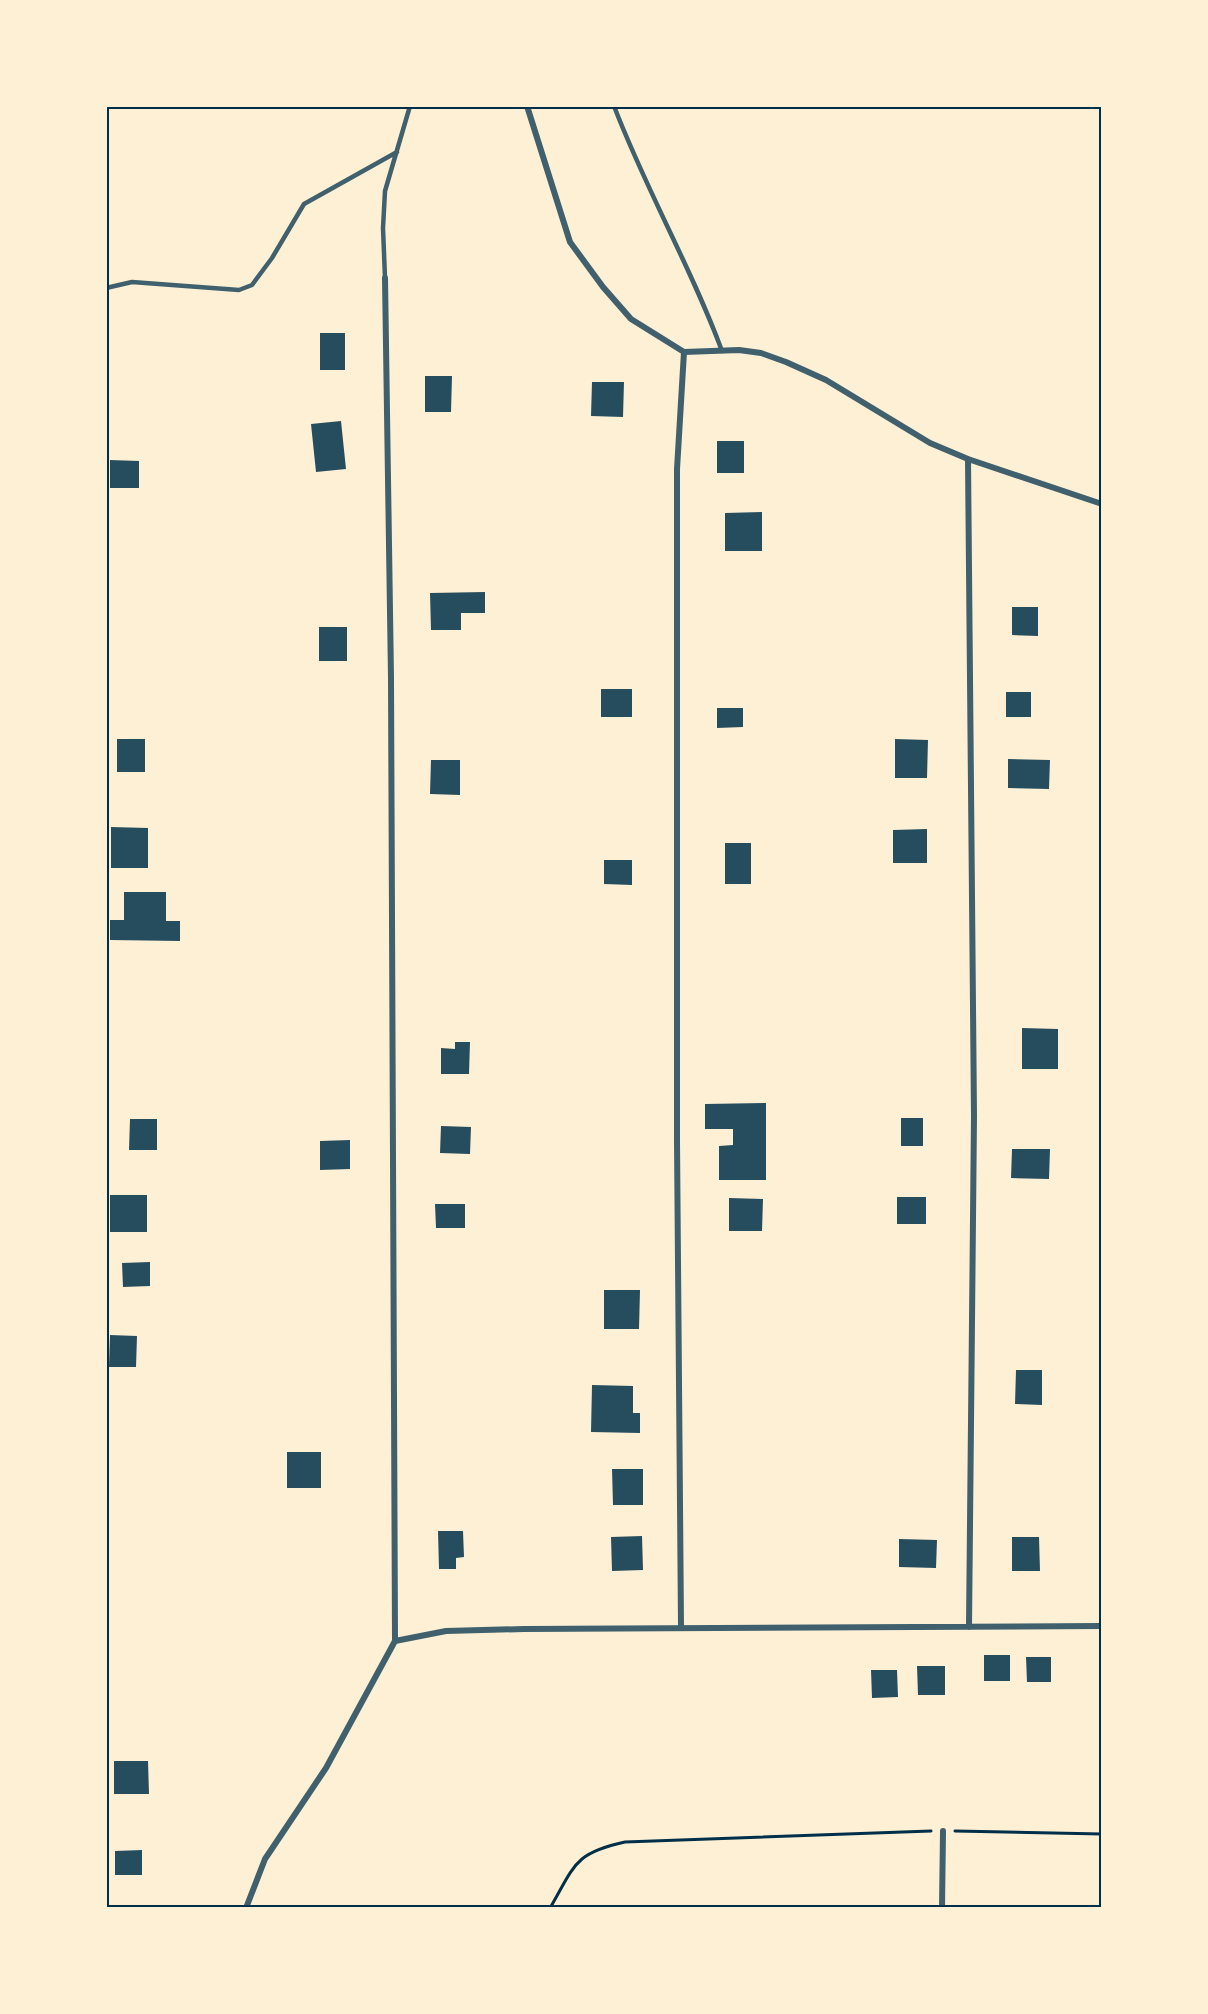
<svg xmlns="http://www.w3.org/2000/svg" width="1208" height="2014" viewBox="0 0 1208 2014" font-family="'Exo 2',sans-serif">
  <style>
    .building { fill: #264d5e }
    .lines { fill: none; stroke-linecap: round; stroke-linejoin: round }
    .path { stroke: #003049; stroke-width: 3 }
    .service { stroke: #3f606c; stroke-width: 4.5 }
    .minor { stroke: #3f606c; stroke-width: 6 }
    .neatline { fill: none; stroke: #003049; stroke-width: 2 }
  </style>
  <rect width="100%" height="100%" fill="#fdf0d5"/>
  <path class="building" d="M 320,333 L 345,333 L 345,370 L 320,370 Z
    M 425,376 L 452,376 L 451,412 L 425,412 Z
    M 592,382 L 624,382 L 623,417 L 591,416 Z
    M 341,421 L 346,469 L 316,472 L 311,424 Z
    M 717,441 L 744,441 L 744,473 L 717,473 Z
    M 110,460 L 139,461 L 139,488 L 110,488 Z
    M 762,512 L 762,551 L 725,551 L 725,513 Z
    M 485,592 L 485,613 L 461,613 L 461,630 L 431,630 L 430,593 Z
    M 1012,607 L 1038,607 L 1038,636 L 1012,635 Z
    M 319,627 L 347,627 L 347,661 L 319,661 Z
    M 601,689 L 632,689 L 632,717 L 601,717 Z
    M 1006,692 L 1031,692 L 1031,717 L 1006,717 Z
    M 717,708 L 743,708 L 743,727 L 717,728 Z
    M 117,739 L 145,739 L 145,772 L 117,772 Z
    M 895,739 L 928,740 L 927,778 L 895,778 Z
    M 1008,759 L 1050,760 L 1049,789 L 1008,788 Z
    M 431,760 L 460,760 L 460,795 L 430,794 Z
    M 111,827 L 148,828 L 148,868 L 111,868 Z
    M 927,829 L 927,863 L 893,863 L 893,830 Z
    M 725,843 L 751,843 L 751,884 L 725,884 Z
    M 604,860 L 632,860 L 632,885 L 604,884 Z
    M 124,892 L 166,892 L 166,921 L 180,921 L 180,941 L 110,940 L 110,920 L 124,920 Z
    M 1022,1028 L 1058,1029 L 1058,1069 L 1022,1069 Z
    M 455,1042 L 470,1042 L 469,1074 L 441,1074 L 441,1048 L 455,1049 Z
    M 766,1103 L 766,1180 L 719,1180 L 719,1146 L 733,1145 L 733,1129 L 705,1129 L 705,1104 Z
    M 901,1118 L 923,1118 L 923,1146 L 901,1146 Z
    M 130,1119 L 157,1119 L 157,1150 L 129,1150 Z
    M 441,1126 L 471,1127 L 470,1154 L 440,1153 Z
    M 350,1140 L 350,1169 L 320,1170 L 320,1141 Z
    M 1012,1149 L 1050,1149 L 1049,1179 L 1011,1178 Z
    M 110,1195 L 147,1195 L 147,1232 L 110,1232 Z
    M 897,1197 L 926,1197 L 926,1224 L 897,1224 Z
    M 729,1198 L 763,1199 L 762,1231 L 729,1231 Z
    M 435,1204 L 465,1204 L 465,1228 L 436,1228 Z
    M 150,1262 L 150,1286 L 123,1287 L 122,1263 Z
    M 604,1290 L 640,1290 L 639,1329 L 604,1329 Z
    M 110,1335 L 137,1336 L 136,1367 L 109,1367 Z
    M 1016,1370 L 1042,1370 L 1042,1405 L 1015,1404 Z
    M 592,1385 L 633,1386 L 633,1413 L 640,1413 L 640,1433 L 591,1432 Z
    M 287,1452 L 321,1452 L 321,1488 L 287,1488 Z
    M 612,1469 L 643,1469 L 643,1505 L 613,1505 Z
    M 438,1531 L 463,1531 L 464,1557 L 456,1558 L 456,1569 L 439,1569 Z
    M 642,1536 L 643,1570 L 612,1571 L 611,1537 Z
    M 1012,1537 L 1039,1537 L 1040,1571 L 1012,1571 Z
    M 899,1539 L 937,1540 L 936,1568 L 899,1567 Z
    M 984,1655 L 1010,1655 L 1010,1681 L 984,1681 Z
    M 1026,1657 L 1051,1657 L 1051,1682 L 1027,1682 Z
    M 917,1666 L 945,1666 L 945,1695 L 918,1695 Z
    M 871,1670 L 897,1670 L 898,1697 L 872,1698 Z
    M 114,1761 L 148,1761 L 149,1794 L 114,1794 Z
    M 142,1850 L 142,1875 L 115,1875 L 115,1851 Z"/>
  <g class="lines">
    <path class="path" d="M 955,1831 L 1102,1834
      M 550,1908 C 575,1865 574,1853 625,1842 L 931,1831"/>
    <path class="service" d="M 614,106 C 646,190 691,267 722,351
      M 385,278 L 383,228 L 385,191 L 410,106
      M 106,288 L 132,282 L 239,290 L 252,285 L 272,258 L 304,204 L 397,152"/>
    <path class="minor" d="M 527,106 L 570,242 L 603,287 L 631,319 L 684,352 L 739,350 L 761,353 L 786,362 L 826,380 L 930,443 L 968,459 L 1102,504
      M 385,278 L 391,678 L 395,1641
      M 968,459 L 974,1116 L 969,1627
      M 681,1626 L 677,1140 L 677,469 L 684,352
      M 246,1908 L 265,1859 L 326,1768 L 395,1641 L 446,1631 L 524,1629 L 1102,1626
      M 942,1908 L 943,1831"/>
  </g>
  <rect width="1208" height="2014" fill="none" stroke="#fdf0d5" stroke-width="216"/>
  <rect x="108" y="108" width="992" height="1798" class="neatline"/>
</svg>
